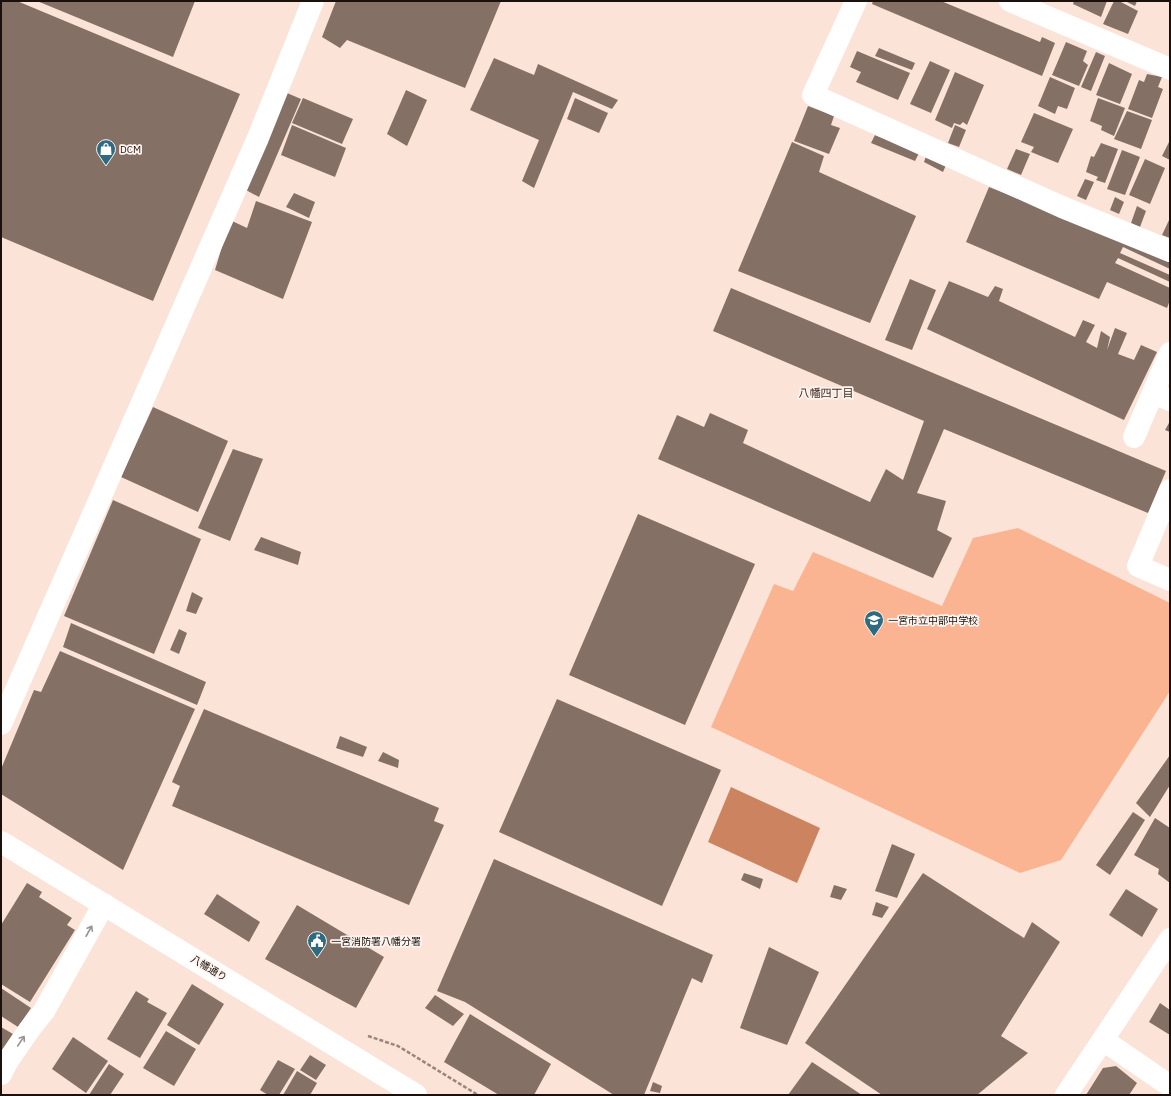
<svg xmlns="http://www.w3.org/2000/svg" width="1171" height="1096" viewBox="0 0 1171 1096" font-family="'IBM Plex Sans','Noto Sans JP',sans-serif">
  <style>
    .green { fill: #fbb491 }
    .water { fill: #cb8360 }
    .building { fill: #857065 }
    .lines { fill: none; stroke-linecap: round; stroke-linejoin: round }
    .path { stroke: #98867f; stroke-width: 2.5; stroke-dasharray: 4 2; stroke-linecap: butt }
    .street { stroke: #fff; stroke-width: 22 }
    .secondary { stroke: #fff; stroke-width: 22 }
    .oneway { stroke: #989492 }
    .labels { text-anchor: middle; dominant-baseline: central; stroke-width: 3.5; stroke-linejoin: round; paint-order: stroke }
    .poi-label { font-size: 10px; fill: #1a110d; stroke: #fef4ef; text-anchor: start }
    .street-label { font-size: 10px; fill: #1a110d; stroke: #fef4ef }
    .neighbourhood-label { font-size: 11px; fill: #412e25; stroke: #fef4ef }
  </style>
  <rect width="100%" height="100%" fill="#fce3d8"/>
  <path class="green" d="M 1018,528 L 1170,603 L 1170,691 L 1061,860 L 1020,873 L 711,727 L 774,584 L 793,591 L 813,552 L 942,606 L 973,538 Z"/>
  <path class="water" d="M 731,787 L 820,828 L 797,883 L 708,842 Z"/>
  <path class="building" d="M 1,1 L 17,1 L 240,94 L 153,301 L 1,237 Z
    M 37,1 L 195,1 L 173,57 Z
    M 336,1 L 501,1 L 465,88 L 347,40 L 340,48 L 322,37 Z
    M 873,1 L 941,1 L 1040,42 L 1042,37 L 1055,43 L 1042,76 L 872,4 Z
    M 1074,1 L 1107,1 L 1101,17 L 1073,4 Z
    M 1114,1 L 1119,1 L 1138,11 L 1128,34 L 1103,24 Z
    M 1125,1 L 1137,1 L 1135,6 Z
    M 1066,42 L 1087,51 L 1083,61 L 1088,65 L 1079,86 L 1052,75 Z
    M 879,48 L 915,63 L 912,70 L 875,56 Z
    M 857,51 L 910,73 L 898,100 L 856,82 L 861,72 L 850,67 Z
    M 1096,52 L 1105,56 L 1091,91 L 1081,87 Z
    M 494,58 L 534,75 L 538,64 L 618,100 L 612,109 L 573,92 L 534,188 L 522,181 L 539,140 L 470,110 Z
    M 930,61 L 950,70 L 931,113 L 910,104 Z
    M 1109,63 L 1132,74 L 1120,104 L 1096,95 Z
    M 955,72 L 984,85 L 967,125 L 963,122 L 960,125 L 954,123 L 952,128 L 935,120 Z
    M 1147,74 L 1162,77 L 1158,87 L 1163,89 L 1152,118 L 1128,109 L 1139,80 L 1144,82 Z
    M 1050,77 L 1075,88 L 1067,109 L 1058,106 L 1055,114 L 1038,106 Z
    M 406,90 L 427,100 L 407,146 L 387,134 Z
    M 287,93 L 301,99 L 259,197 L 246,190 Z
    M 303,98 L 353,119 L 342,144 L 292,123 Z
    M 575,98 L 608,113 L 599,133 L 567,119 Z
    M 1098,98 L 1125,108 L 1114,136 L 1101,130 L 1102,126 L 1090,121 Z
    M 808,106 L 834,116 L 831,125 L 840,128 L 829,154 L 794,141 Z
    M 1127,111 L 1152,120 L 1141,149 L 1114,139 Z
    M 1034,113 L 1073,129 L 1058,163 L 1031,152 L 1034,147 L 1021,142 Z
    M 292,125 L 346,148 L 335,177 L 281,155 Z
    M 955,125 L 966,130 L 959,147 L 948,143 Z
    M 875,135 L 919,153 L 915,161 L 871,143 Z
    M 1170,140 L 1170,160 L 1162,156 Z
    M 792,142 L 824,156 L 819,172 L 916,216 L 870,323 L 738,271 Z
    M 1101,143 L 1118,149 L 1105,183 L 1096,180 L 1098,177 L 1086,172 L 1091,156 L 1094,157 Z
    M 1016,149 L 1030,154 L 1021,175 L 1007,169 Z
    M 1122,150 L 1140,157 L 1125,195 L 1107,189 Z
    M 926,156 L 946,165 L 943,172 L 924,162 Z
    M 1145,159 L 1165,168 L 1150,204 L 1129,195 Z
    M 1085,179 L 1094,182 L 1086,200 L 1077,196 Z
    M 989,187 L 1125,241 L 1170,262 L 1170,269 L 1123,247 L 1120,253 L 1170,275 L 1170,282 L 1118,258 L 1115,263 L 1170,288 L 1170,300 L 1167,308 L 1107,282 L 1099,299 L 966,242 Z
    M 294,193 L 315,202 L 309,218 L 286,207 Z
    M 1115,197 L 1124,202 L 1119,214 L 1110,210 Z
    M 256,201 L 312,222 L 283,299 L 215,270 L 230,220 L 247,228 Z
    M 1137,206 L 1146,211 L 1140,227 L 1131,223 Z
    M 1170,218 L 1170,238 L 1162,235 Z
    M 910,279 L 936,290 L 912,350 L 885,340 Z
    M 949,281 L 988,297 L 995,286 L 1003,289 L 999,301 L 1075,337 L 1083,320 L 1095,325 L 1086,342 L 1097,348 L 1101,331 L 1110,337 L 1107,350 L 1115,328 L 1127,333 L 1118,354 L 1134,360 L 1141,345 L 1157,352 L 1124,420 L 927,329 Z
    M 731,288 L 1166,471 L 1148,513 L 944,429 L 917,493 L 946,501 L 937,530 L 952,538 L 933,578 L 658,459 L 677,415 L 704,427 L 710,413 L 748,430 L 743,443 L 870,502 L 886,469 L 903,480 L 924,421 L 713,331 Z
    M 153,407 L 228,441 L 198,512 L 121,477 Z
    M 1169,423 L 1170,423 L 1170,432 L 1165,430 Z
    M 233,449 L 263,459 L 230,541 L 198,528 Z
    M 113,500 L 201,539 L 154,654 L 64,616 Z
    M 638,514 L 755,564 L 685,725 L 569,675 Z
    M 261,537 L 301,552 L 298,565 L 254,550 Z
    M 192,592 L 203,598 L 196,614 L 186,611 Z
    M 71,623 L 206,682 L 197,705 L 63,647 Z
    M 179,629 L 187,633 L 179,654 L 170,650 Z
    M 60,651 L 195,709 L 123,870 L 1,794 L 1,769 L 34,690 L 41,692 Z
    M 557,699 L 721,770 L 662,906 L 499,832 Z
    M 204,709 L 439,808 L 434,821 L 444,825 L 409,905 L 172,806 L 180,786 L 172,782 Z
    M 340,736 L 367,747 L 363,757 L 336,748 Z
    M 383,752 L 399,760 L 398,768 L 378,761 Z
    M 1170,755 L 1170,785 L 1150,817 L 1136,803 Z
    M 1133,812 L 1145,820 L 1110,875 L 1096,865 Z
    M 1155,818 L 1170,828 L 1170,883 L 1158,874 L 1159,869 L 1134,855 Z
    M 892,844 L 915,854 L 897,898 L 875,891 Z
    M 494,859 L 713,955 L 702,983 L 692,978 L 644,1095 L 614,1095 L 465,1002 L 437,991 Z
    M 744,873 L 763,879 L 760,889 L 741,880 Z
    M 923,873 L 1024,938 L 1032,922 L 1060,942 L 1001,1036 L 1028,1053 L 977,1095 L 882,1095 L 805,1043 Z
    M 27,883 L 42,892 L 39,897 L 72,918 L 67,925 L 75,930 L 30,1002 L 1,984 L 1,925 Z
    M 834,885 L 847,889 L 841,900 L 830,897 Z
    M 1126,889 L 1158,909 L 1142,937 L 1109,915 Z
    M 217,894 L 260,922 L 249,942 L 204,914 Z
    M 876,902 L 889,907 L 882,918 L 872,915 Z
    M 297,905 L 384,957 L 356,1008 L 265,959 Z
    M 769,947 L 819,972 L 787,1045 L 740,1028 Z
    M 192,984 L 224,1004 L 199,1045 L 167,1025 Z
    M 1,988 L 31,1008 L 18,1027 L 1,1016 Z
    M 136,991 L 149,999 L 147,1002 L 167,1013 L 140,1058 L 107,1039 Z
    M 435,995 L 464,1014 L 453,1026 L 425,1008 Z
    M 1160,1003 L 1170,1010 L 1170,1035 L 1149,1022 Z
    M 470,1014 L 551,1064 L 534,1095 L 499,1095 L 444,1062 Z
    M 1,1027 L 13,1034 L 1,1053 Z
    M 166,1031 L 196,1049 L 174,1086 L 143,1068 Z
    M 73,1037 L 108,1061 L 86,1093 L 52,1069 Z
    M 310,1055 L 326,1065 L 316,1080 L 300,1070 Z
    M 278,1060 L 295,1069 L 279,1095 L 268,1095 L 260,1090 Z
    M 812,1062 L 862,1095 L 788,1095 Z
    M 109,1064 L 124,1074 L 110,1095 L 89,1095 Z
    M 1116,1066 L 1137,1083 L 1129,1095 L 1086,1095 L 1103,1068 Z
    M 297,1071 L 317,1083 L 310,1095 L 283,1095 Z
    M 653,1082 L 662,1086 L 660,1093 L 650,1091 Z"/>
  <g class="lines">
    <path class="path" d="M 368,1036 L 398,1046 L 478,1095"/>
    <path class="street" d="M 856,1 L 813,95 L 1062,207 L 1170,251
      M 1010,1 L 1170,69
      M 1153,393 L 1170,400
      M 1134,437 L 1170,353
      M 1170,490 L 1138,566 L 1170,580
      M 1103,1040 L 1170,1086
      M 1,1074 L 7,1062 L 29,1030 L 44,1011 L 104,904
      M 1066,1095 L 1170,939"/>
    <path class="secondary" d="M 1,724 L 258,138 L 313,1
      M 1,842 L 416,1095"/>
  </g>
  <defs><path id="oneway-shaft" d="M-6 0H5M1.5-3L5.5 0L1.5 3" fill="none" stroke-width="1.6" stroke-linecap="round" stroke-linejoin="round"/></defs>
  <g class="oneway">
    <use href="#oneway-shaft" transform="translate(89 931) rotate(-61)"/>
    <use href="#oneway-shaft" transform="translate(21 1041) rotate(-56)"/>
  </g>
  <defs>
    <g id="shop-pin" transform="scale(1)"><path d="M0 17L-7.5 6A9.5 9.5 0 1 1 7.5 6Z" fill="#2e6a81" stroke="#fef4ef"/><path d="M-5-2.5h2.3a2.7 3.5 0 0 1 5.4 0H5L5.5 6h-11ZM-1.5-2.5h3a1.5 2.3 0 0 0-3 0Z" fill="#fff"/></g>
    <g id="school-pin" transform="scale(1)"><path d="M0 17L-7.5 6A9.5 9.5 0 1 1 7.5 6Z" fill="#2e6a81" stroke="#fef4ef"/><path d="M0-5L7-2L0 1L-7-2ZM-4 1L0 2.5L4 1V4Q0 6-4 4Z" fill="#fff"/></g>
    <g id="civic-pin" transform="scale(1)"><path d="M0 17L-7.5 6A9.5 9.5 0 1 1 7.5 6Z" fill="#2e6a81" stroke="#fef4ef"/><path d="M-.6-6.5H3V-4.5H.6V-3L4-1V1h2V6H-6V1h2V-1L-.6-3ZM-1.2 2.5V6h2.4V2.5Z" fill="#fff"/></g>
  </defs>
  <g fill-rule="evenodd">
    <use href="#shop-pin" x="106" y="149"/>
    <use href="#school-pin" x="874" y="620"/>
    <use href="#civic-pin" x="317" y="941"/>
  </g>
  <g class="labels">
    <g class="poi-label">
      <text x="120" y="149">DCM</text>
      <text x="888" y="620">一宮市立中部中学校</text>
      <text x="331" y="941">一宮消防署八幡分署</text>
    </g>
    <g class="street-label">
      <text transform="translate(209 968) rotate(31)">八幡通り</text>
    </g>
    <g class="neighbourhood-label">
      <text x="826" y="393">八幡四丁目</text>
    </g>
  </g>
  <rect width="1171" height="1096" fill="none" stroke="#1a110d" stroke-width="4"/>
</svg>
